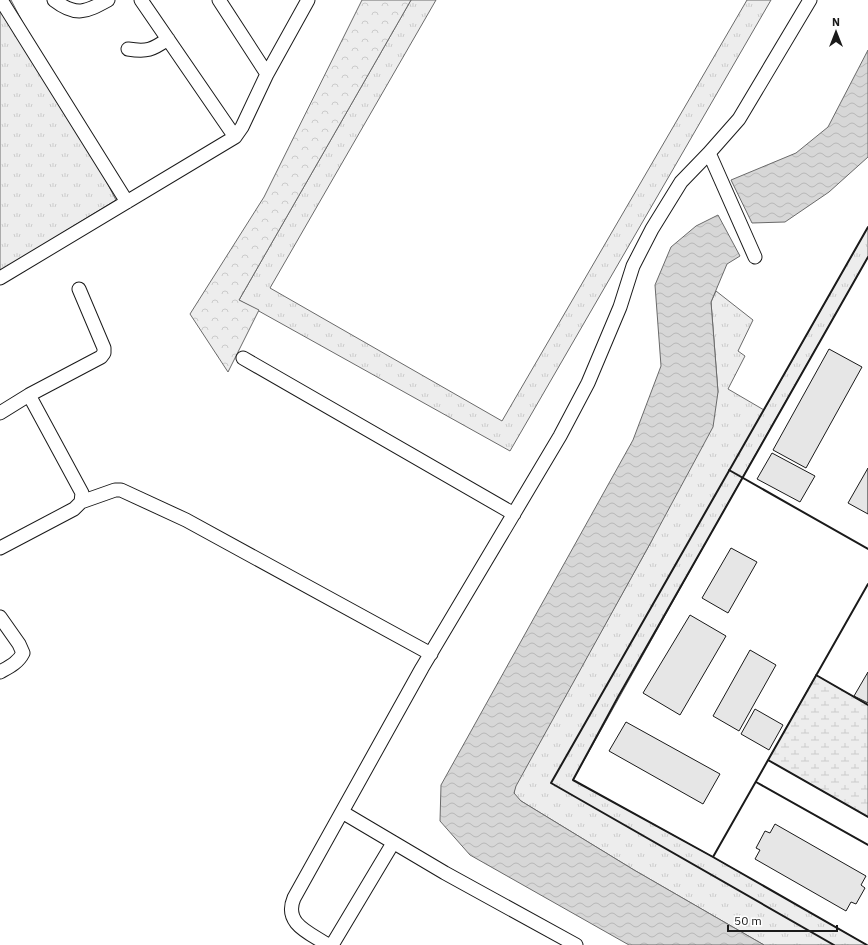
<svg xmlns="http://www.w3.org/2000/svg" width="868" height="945" viewBox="0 0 868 945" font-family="'IBM Plex Sans',sans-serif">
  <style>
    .grass { fill: url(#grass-tufts); stroke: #6a6a6a }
    .forest { fill: url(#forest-crowns); stroke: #6a6a6a }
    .wetland { fill: url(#wetland-marsh); stroke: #6a6a6a }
    .water { fill: url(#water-waves); stroke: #6a6a6a }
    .building { fill: #e6e6e6; stroke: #1a1a1a }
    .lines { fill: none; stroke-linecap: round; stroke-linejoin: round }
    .street-casing { stroke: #1a1a1a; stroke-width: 15 }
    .street { stroke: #fff; stroke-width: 13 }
    .wall { stroke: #1a1a1a; stroke-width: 2 }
  </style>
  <defs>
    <pattern id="grass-tufts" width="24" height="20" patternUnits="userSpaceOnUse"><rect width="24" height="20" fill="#ededed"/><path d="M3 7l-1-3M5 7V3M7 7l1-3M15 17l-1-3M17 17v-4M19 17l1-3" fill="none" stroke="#cbcbcb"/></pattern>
    <pattern id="forest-crowns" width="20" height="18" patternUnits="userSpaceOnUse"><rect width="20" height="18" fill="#ededed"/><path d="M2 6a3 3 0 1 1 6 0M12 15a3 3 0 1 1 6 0" fill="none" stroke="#cbcbcb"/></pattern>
    <pattern id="wetland-marsh" width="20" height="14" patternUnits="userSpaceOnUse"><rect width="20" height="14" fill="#ededed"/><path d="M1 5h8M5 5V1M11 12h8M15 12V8" fill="none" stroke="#cbcbcb"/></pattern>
    <pattern id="water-waves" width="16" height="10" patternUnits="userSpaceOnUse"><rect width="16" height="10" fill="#d7d7d7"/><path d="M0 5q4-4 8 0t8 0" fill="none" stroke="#b8b8b8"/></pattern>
  </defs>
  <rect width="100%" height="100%" fill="#fff"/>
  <path class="grass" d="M 0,0 L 11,0 L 116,200 L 0,271 Z
    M 411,0 L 436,0 L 270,288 L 502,421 L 747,0 L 771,0 L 510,451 L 239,300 Z
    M 868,227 L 868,257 L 742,478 L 573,780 L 713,857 L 867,945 L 764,945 L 634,870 L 521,801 L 514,794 L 515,786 L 651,542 L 718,392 L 711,302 L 716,291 L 753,320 L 738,351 L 745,356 L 728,389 L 764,410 Z"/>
  <path class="forest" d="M 362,0 L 411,0 L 239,300 L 259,310 L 228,372 L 190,314 L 264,197 Z"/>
  <path class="wetland" d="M 816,675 L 868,705 L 868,817 L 768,760 Z"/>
  <path class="water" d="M 868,50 L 868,157 L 829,192 L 785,222 L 752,223 L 731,180 L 796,153 L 828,127 Z
    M 718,215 L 740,256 L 727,264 L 711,302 L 718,392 L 713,427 L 651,542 L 516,786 L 514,793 L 521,801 L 634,870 L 764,945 L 629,945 L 470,855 L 440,821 L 441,785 L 633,440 L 661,366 L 655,285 L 671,247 L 696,226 Z"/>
  <path class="building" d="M 829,349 L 862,367 L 806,468 L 773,450 Z
    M 772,453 L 815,476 L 800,502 L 757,479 Z
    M 868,468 L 868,514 L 848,503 Z
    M 731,548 L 757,562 L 728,613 L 702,598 Z
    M 690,615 L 726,636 L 680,715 L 643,693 Z
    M 750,650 L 776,665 L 739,731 L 713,716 Z
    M 868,672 L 868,703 L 854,696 Z
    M 755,709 L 783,725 L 769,750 L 741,734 Z
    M 626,722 L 720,774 L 703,804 L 609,751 Z
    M 775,824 L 866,876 L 861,885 L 865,888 L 856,904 L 851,902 L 846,911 L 755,859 L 760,850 L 756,848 L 765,831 L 770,833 Z"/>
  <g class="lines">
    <g class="street-casing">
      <path id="street" d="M 1,0 L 127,202
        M 54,0 C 76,17 86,12 108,0
        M 141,0 L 235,137
        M 219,0 L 267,74
        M 128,49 C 147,52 152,50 168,39
        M 755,257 L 709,153 L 739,119 L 810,0
        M 0,278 L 235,137 L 242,127 L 267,74 L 308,0
        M 243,358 L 514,514
        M 29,395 L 82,493 L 81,502
        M 0,413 L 29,395 L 101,357 L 104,353 L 104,348 L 79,289
        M 0,548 L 74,509 L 81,502 L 115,490 L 121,490 L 186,520 L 431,654
        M 0,617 L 19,644 L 23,653 C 18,663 9,667 0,672
        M 342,812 L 445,873 L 576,945
        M 328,945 C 310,933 283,924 294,898 L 422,668 L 560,436 L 588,383 L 620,307 L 633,266 L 652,229 L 681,182 L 709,153
        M 332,945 L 393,843"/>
    </g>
    <use href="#street" class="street"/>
    <path class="wall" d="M 729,470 L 868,549
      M 816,675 L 868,705
      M 768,760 L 868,817
      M 756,782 L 868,845
      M 713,857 L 868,584
      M 834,945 L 551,783 L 868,227
      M 867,945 L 713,857 L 573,780 L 618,697 L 868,257"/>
  </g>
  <g transform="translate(836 32)" stroke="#ffffff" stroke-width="3" paint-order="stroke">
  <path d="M0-3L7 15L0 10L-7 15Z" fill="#1a1a1a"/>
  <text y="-6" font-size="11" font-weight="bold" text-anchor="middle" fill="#1a1a1a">N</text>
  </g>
  <path d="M728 925v6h109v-6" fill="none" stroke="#1a1a1a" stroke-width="2"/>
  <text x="734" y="925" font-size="12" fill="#1a1a1a" stroke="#ffffff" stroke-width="3" paint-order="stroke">50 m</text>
</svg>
